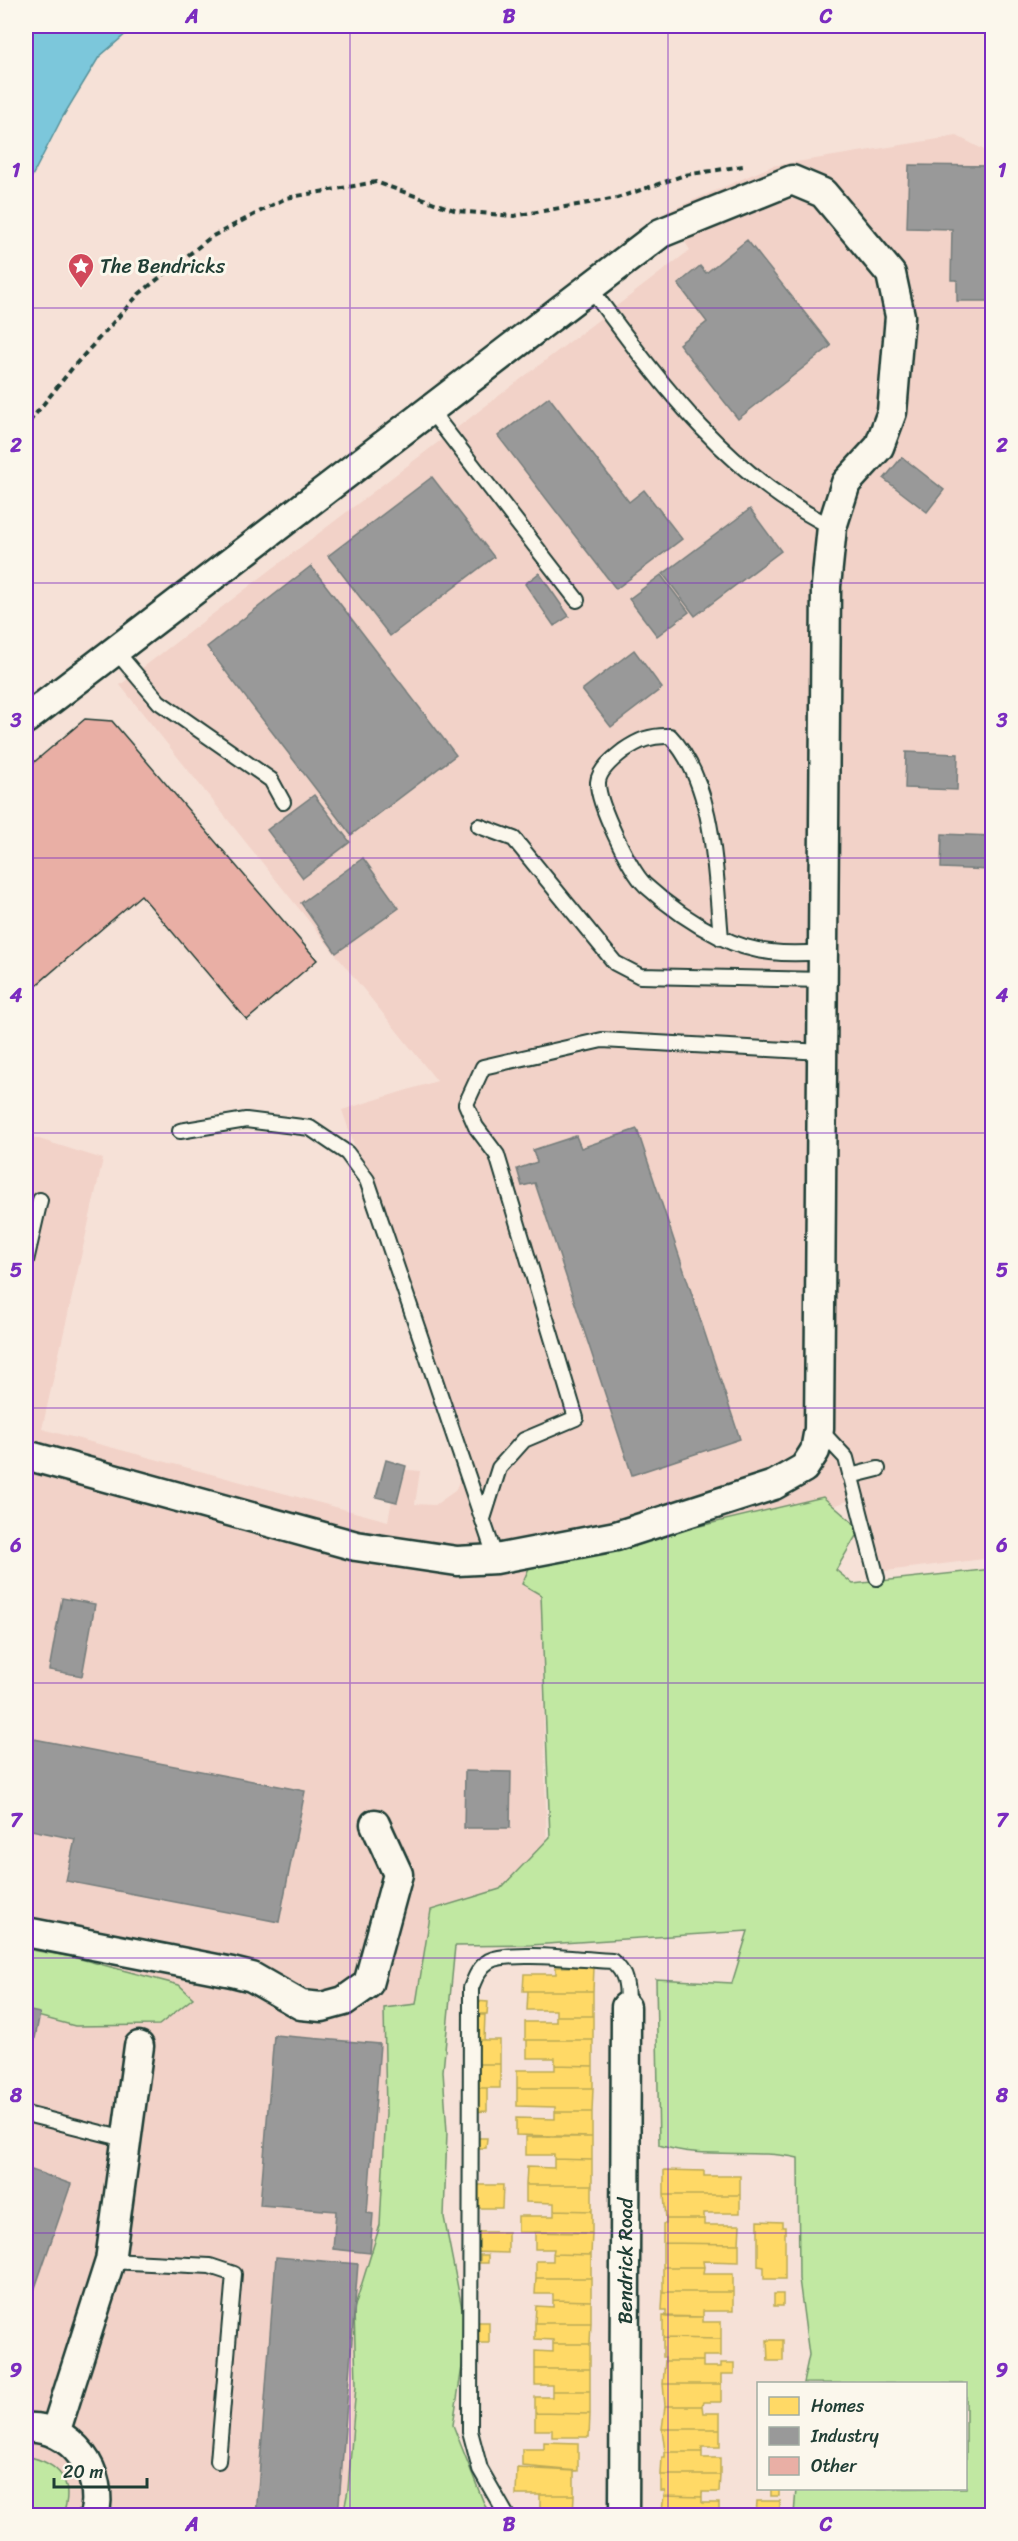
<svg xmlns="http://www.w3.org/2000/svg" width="1018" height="2541" viewBox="0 0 1018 2541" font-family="Sriracha,sans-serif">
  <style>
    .built { fill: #f2d2c8 }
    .green { fill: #c1e8a2; stroke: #70926b; stroke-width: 1.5 }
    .water { fill: #7bc7db; stroke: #569098; stroke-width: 1.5 }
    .homes { fill: #ffd966; stroke: #bcaa57; stroke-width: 1.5 }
    .industry { fill: #999; stroke: #747d7b; stroke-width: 1.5 }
    .building { fill: #e9afa5; stroke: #1f3d34; stroke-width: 1.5 }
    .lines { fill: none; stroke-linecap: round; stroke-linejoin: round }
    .service-casing { stroke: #1f3d34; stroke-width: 18 }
    .minor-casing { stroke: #1f3d34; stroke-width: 33 }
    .path { stroke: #1f3d34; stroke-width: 4; stroke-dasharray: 6 4.5; stroke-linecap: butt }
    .service { stroke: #fbf7ec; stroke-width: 14 }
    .minor { stroke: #fbf7ec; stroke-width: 28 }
    .grid { fill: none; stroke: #7b2cbf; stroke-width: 1.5; stroke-opacity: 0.55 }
    .labels { text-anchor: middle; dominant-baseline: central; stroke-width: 6; stroke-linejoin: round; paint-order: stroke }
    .poi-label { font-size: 20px; fill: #1f3d34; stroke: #fbf7ec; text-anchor: start }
    .street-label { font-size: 20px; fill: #1f3d34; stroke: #fbf7ec }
    .neatline { fill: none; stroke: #7b2cbf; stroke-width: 2 }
    .grid-label { font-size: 20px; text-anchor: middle; font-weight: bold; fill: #7b2cbf }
  </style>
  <rect width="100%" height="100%" fill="#f6e1d7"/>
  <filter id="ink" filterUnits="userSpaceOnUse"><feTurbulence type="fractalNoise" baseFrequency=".0167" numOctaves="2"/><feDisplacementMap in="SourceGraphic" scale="12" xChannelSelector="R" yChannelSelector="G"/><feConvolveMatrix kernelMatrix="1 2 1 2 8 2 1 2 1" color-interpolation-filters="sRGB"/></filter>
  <g filter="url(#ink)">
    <path class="built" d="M 957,136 L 992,154 L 992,1558 L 877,1572 L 861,1496 L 649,1573 L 541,1595 L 548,1902 L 442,1907 L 355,2515 L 26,2515 L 26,1135 L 103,1159 L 42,1429 L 388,1521 L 398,1469 L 420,1471 L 415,1504 L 435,1505 L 455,1491 L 463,1472 L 458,1447 L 342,1110 L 437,1081 L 120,685 L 690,250 L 666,212 L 772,166 Z"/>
    <path class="green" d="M 823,1497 L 860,1529 L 836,1570 L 853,1584 L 992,1569 L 992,2515 L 794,2515 L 796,2489 L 966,2488 L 966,2384 L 803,2383 L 809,2355 L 799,2279 L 798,2158 C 751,2148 702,2160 659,2145 L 656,1979 L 732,1983 L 748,1931 L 531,1945 L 455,1946 L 443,2071 L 447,2132 L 444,2217 L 467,2334 L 453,2425 L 485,2506 L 492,2515 L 343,2516 L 348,2490 L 356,2385 L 354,2309 L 380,2225 L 386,2113 L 384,2008 L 416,2004 L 431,1910 L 500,1889 L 550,1837 L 541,1595 L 522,1584 L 530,1566 Z
      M 26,1949 L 73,1957 L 179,1985 L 193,1998 L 159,2025 L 75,2026 L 26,2013 Z
      M 26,2456 C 59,2463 75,2481 63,2515 L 26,2515 Z"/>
    <path class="water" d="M 26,26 L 135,26 L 99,57 L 62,118 L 26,188 Z"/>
    <path class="homes" d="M 556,1967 L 594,1967 L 593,1991 L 523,1991 L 524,1974 L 556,1974 Z
      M 528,1991 L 593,1991 L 593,2016 L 556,2016 L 556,2010 L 527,2010 Z
      M 475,2001 L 488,2002 L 487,2014 L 476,2014 Z
      M 474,2015 L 485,2015 L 484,2040 L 474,2040 Z
      M 556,2016 L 593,2016 L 593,2040 L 525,2040 L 525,2022 L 556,2022 Z
      M 474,2040 L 500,2040 L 500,2064 L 474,2064 Z
      M 527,2040 L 593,2040 L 593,2066 L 555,2065 L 555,2058 L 527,2058 Z
      M 472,2064 L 500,2064 L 500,2088 L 472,2088 Z
      M 555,2065 L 593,2066 L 593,2088 L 517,2088 L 517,2070 L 555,2070 Z
      M 472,2088 L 487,2088 L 487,2111 L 472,2112 Z
      M 517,2088 L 593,2088 L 592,2112 L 555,2112 L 555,2107 L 517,2106 Z
      M 555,2112 L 592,2112 L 592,2137 L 516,2135 L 516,2118 L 555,2119 Z
      M 526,2137 L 592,2137 L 592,2160 L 554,2159 L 554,2155 L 526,2155 Z
      M 477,2138 L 487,2138 L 486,2148 L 477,2148 Z
      M 554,2159 L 592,2160 L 592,2185 L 526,2185 L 527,2167 L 554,2168 Z
      M 664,2170 L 704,2171 L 704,2176 L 740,2176 L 740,2195 L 664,2195 Z
      M 473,2185 L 503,2185 L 502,2208 L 472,2208 Z
      M 526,2185 L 592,2185 L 592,2211 L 554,2210 L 554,2203 L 526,2202 Z
      M 664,2195 L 740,2195 L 740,2213 L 704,2213 L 704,2219 L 666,2219 Z
      M 554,2210 L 592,2211 L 592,2233 L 518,2232 L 518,2216 L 554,2216 Z
      M 666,2219 L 704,2219 L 704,2225 L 740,2225 L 739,2244 L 663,2243 L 663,2224 L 666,2224 Z
      M 758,2221 L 782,2222 L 782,2227 L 785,2227 L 785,2279 L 764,2279 L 764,2267 L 758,2266 Z
      M 472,2232 L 508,2232 L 508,2253 L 472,2252 Z
      M 535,2232 L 592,2233 L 591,2255 L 553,2254 L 554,2249 L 535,2249 Z
      M 663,2243 L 739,2244 L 739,2262 L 703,2261 L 704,2267 L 663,2267 Z
      M 553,2254 L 591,2255 L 591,2278 L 536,2278 L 536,2261 L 553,2261 Z
      M 480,2255 L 488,2255 L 488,2263 L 480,2263 Z
      M 663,2267 L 704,2267 L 703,2274 L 733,2274 L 733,2292 L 663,2292 Z
      M 536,2278 L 591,2278 L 591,2301 L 553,2300 L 553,2294 L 535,2294 Z
      M 663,2292 L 733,2292 L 733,2311 L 703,2311 L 703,2317 L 666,2317 L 666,2310 L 662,2310 Z
      M 774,2294 L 783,2294 L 783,2306 L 774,2306 Z
      M 553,2300 L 591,2301 L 591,2323 L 535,2323 L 536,2306 L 553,2307 Z
      M 663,2316 L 703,2317 L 703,2322 L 721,2322 L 721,2339 L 663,2338 Z
      M 471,2322 L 489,2322 L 489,2343 L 471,2343 Z
      M 535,2323 L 591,2323 L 590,2344 L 553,2344 L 553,2340 L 535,2339 Z
      M 663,2338 L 721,2339 L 721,2356 L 703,2356 L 703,2361 L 665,2361 L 665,2357 L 663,2357 Z
      M 767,2340 L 783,2340 L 783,2361 L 768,2361 Z
      M 553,2344 L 590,2344 L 590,2369 L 535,2369 L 535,2351 L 553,2352 Z
      M 665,2361 L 703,2361 L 703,2367 L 721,2367 L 721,2363 L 734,2363 L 734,2374 L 721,2374 L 721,2384 L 663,2384 Z
      M 535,2369 L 590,2369 L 590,2391 L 552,2391 L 552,2385 L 535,2385 Z
      M 663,2384 L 721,2384 L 721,2402 L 703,2402 L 702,2406 L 665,2406 Z
      M 552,2391 L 590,2391 L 590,2414 L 535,2413 L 535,2397 L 552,2397 Z
      M 665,2406 L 702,2406 L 703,2413 L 720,2413 L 720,2429 L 662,2429 Z
      M 535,2413 L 590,2414 L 589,2437 L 552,2437 L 552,2430 L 535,2430 Z
      M 662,2429 L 720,2429 L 720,2447 L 702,2447 L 702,2452 L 665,2452 Z
      M 544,2442 L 578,2443 L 578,2471 L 522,2466 L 522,2449 L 544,2449 Z
      M 665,2452 L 702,2452 L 702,2458 L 720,2458 L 720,2475 L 661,2475 L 662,2457 L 665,2457 Z
      M 517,2468 L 574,2471 L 574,2495 L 516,2495 Z
      M 661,2475 L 720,2475 L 719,2492 L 702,2492 L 702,2497 L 664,2496 L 665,2491 L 661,2491 Z
      M 771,2488 L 779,2488 L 779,2496 L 771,2496 Z
      M 540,2495 L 574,2495 L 573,2516 L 540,2516 Z
      M 664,2496 L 702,2497 L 702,2503 L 719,2503 L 719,2514 L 733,2516 L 661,2516 Z
      M 757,2501 L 780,2501 L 780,2516 L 756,2516 Z"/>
    <path class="industry" d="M 909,165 L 992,166 L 992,301 L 957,301 L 957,280 L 951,280 L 952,229 L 907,228 Z
      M 747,240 L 831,346 L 738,419 L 679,344 L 707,322 L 678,284 L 700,266 L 706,273 Z
      M 549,397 L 629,502 L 644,490 L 682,539 L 616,589 L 498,436 Z
      M 902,457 L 944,490 L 927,512 L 884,479 Z
      M 432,477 L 494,557 L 390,636 L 328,556 Z
      M 750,509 L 781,551 L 695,616 L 663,574 Z
      M 311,566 L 456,755 L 351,835 L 207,647 Z
      M 539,573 L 569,616 L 554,626 L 525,584 Z
      M 661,575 L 689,612 L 657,636 L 629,599 Z
      M 634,650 L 662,688 L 611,727 L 582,690 Z
      M 906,752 L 958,754 L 957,790 L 905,788 Z
      M 314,795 L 350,842 L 303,878 L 267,830 Z
      M 942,834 L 992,836 L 992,870 L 941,868 Z
      M 363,858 L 399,908 L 336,953 L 301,903 Z
      M 637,1129 L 740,1439 L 632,1475 L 535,1183 L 522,1186 L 517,1169 L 537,1162 L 533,1150 L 576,1136 L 581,1148 Z
      M 386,1460 L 406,1466 L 397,1502 L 376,1497 Z
      M 62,1598 L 95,1604 L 82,1676 L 49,1670 Z
      M 29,1738 L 305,1791 L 279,1922 L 66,1881 L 75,1839 L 26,1829 L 26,1755 Z
      M 465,1771 L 511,1772 L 510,1828 L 464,1828 Z
      M 26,2010 L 40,2013 L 26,2084 Z
      M 274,2035 L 380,2044 L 367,2213 L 373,2214 L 370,2253 L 333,2249 L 336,2211 L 260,2205 Z
      M 26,2168 L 71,2184 L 26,2314 Z
      M 276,2257 L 358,2264 L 338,2516 L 256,2516 Z"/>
    <path class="building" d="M 85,719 L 112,721 L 317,960 L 247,1020 L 141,895 L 26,994 L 26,769 Z"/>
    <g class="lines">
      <g class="service-casing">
        <path id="service" d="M 590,288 C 659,381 725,474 832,527
          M 430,410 L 577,600
          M 115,650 L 159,702 L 271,780 L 283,802
          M 479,826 L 514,839 L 615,963 L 640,976 L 823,980
          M 721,938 C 715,875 716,784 670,736 C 651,735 639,740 623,751 C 614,758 599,770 598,782 C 597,803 630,870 645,885 C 667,905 694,924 720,937 C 753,954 787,955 823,952
          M 180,1131 L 246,1120 L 310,1128 L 347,1153 L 367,1180 L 496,1559
          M 26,1261 L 40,1200
          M 819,1429 L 846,1458 L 877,1578
          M 850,1476 L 878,1469
          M 483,1519 L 499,1468 L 524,1440 L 576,1418 L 497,1155 L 476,1127 L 466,1104 L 483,1067 L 602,1040 L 822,1052
          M 26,2114 L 125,2139
          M 110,2261 L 210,2266 L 234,2274 L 218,2461
          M 507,2516 L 480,2469 L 470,2431 L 471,1988 C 475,1978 479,1967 489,1961 C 509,1950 587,1960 612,1961 C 627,1973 628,1988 626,2007"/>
      </g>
      <g class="minor-casing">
        <g id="minor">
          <path d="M 26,719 L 661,233 L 792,180 L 823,193 L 891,274 L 900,316 L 892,412 L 879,447 L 846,483 L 832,527 L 826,586 L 819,1429 L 815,1451 L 804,1468 L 774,1485 L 616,1536 L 496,1559 L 457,1561 L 356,1546 L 26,1455"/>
          <path d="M 26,1932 L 232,1972 L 252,1977 L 301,2005 L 322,2007 L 344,2001 L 368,1984 L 398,1874 L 375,1824"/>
          <path d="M 26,2428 C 71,2425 106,2473 94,2516"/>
          <path d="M 55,2433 L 110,2261 L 139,2046"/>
          <path id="s1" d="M 624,2516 L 626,2007"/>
        </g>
      </g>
      <path class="path" d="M 26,432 L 30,421 L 74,366 L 139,294 L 211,237 L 286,198 L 376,182 L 457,211 L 514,216 L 617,198 L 685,175 L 743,166"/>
      <use href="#service" class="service"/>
      <use href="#minor" class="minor"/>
    </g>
  </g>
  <path class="grid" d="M 350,26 L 350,2516M 668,26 L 668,2516M 26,308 L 992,308M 26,583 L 992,583M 26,858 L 992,858M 26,1133 L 992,1133M 26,1408 L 992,1408M 26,1683 L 992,1683M 26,1958 L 992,1958M 26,2233 L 992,2233"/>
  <defs>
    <g id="sight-pin" transform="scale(1.35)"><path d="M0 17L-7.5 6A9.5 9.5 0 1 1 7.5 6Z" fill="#d1495b" stroke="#fbf7ec"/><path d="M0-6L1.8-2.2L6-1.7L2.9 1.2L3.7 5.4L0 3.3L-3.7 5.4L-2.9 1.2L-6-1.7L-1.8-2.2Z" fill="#fff"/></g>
  </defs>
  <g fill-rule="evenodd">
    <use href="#sight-pin" x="81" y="266"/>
  </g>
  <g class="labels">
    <g class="poi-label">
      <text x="100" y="266">The Bendricks</text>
    </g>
    <g class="street-label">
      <text stroke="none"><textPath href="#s1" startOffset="255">Bendrick Road</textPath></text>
    </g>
  </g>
  <rect width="1018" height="2541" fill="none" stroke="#fbf7ec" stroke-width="66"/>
  <rect x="757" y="2382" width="210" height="108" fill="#fbf7ec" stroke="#a3ada2" stroke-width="1.5"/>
  <rect x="769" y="2397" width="30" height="18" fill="#ffd966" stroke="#a3ada2" stroke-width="1.5"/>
  <text x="811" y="2412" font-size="18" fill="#1f3d34">Homes</text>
  <rect x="769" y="2427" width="30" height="18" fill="#999999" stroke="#a3ada2" stroke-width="1.5"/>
  <text x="811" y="2442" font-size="18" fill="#1f3d34">Industry</text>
  <rect x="769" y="2457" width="30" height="18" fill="#e9afa5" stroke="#a3ada2" stroke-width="1.5"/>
  <text x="811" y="2472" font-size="18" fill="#1f3d34">Other</text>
  <path d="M54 2478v9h93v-9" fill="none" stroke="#1f3d34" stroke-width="3"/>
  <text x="63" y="2478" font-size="18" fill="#1f3d34" stroke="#fbf7ec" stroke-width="4.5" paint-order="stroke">20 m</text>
  <rect x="33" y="33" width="952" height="2475" class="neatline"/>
  <g class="grid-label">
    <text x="192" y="23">A</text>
    <text x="509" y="23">B</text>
    <text x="826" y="23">C</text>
    <text x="16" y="177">1</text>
    <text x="1002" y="177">1</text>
    <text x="16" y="452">2</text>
    <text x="1002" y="452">2</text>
    <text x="16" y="727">3</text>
    <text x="1002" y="727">3</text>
    <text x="16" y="1002">4</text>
    <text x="1002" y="1002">4</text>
    <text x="16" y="1277">5</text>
    <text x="1002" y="1277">5</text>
    <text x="16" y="1552">6</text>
    <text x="1002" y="1552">6</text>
    <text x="16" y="1827">7</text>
    <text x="1002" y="1827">7</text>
    <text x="16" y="2102">8</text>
    <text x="1002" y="2102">8</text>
    <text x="16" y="2377">9</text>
    <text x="1002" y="2377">9</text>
    <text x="192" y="2531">A</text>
    <text x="509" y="2531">B</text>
    <text x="826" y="2531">C</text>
  </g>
</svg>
